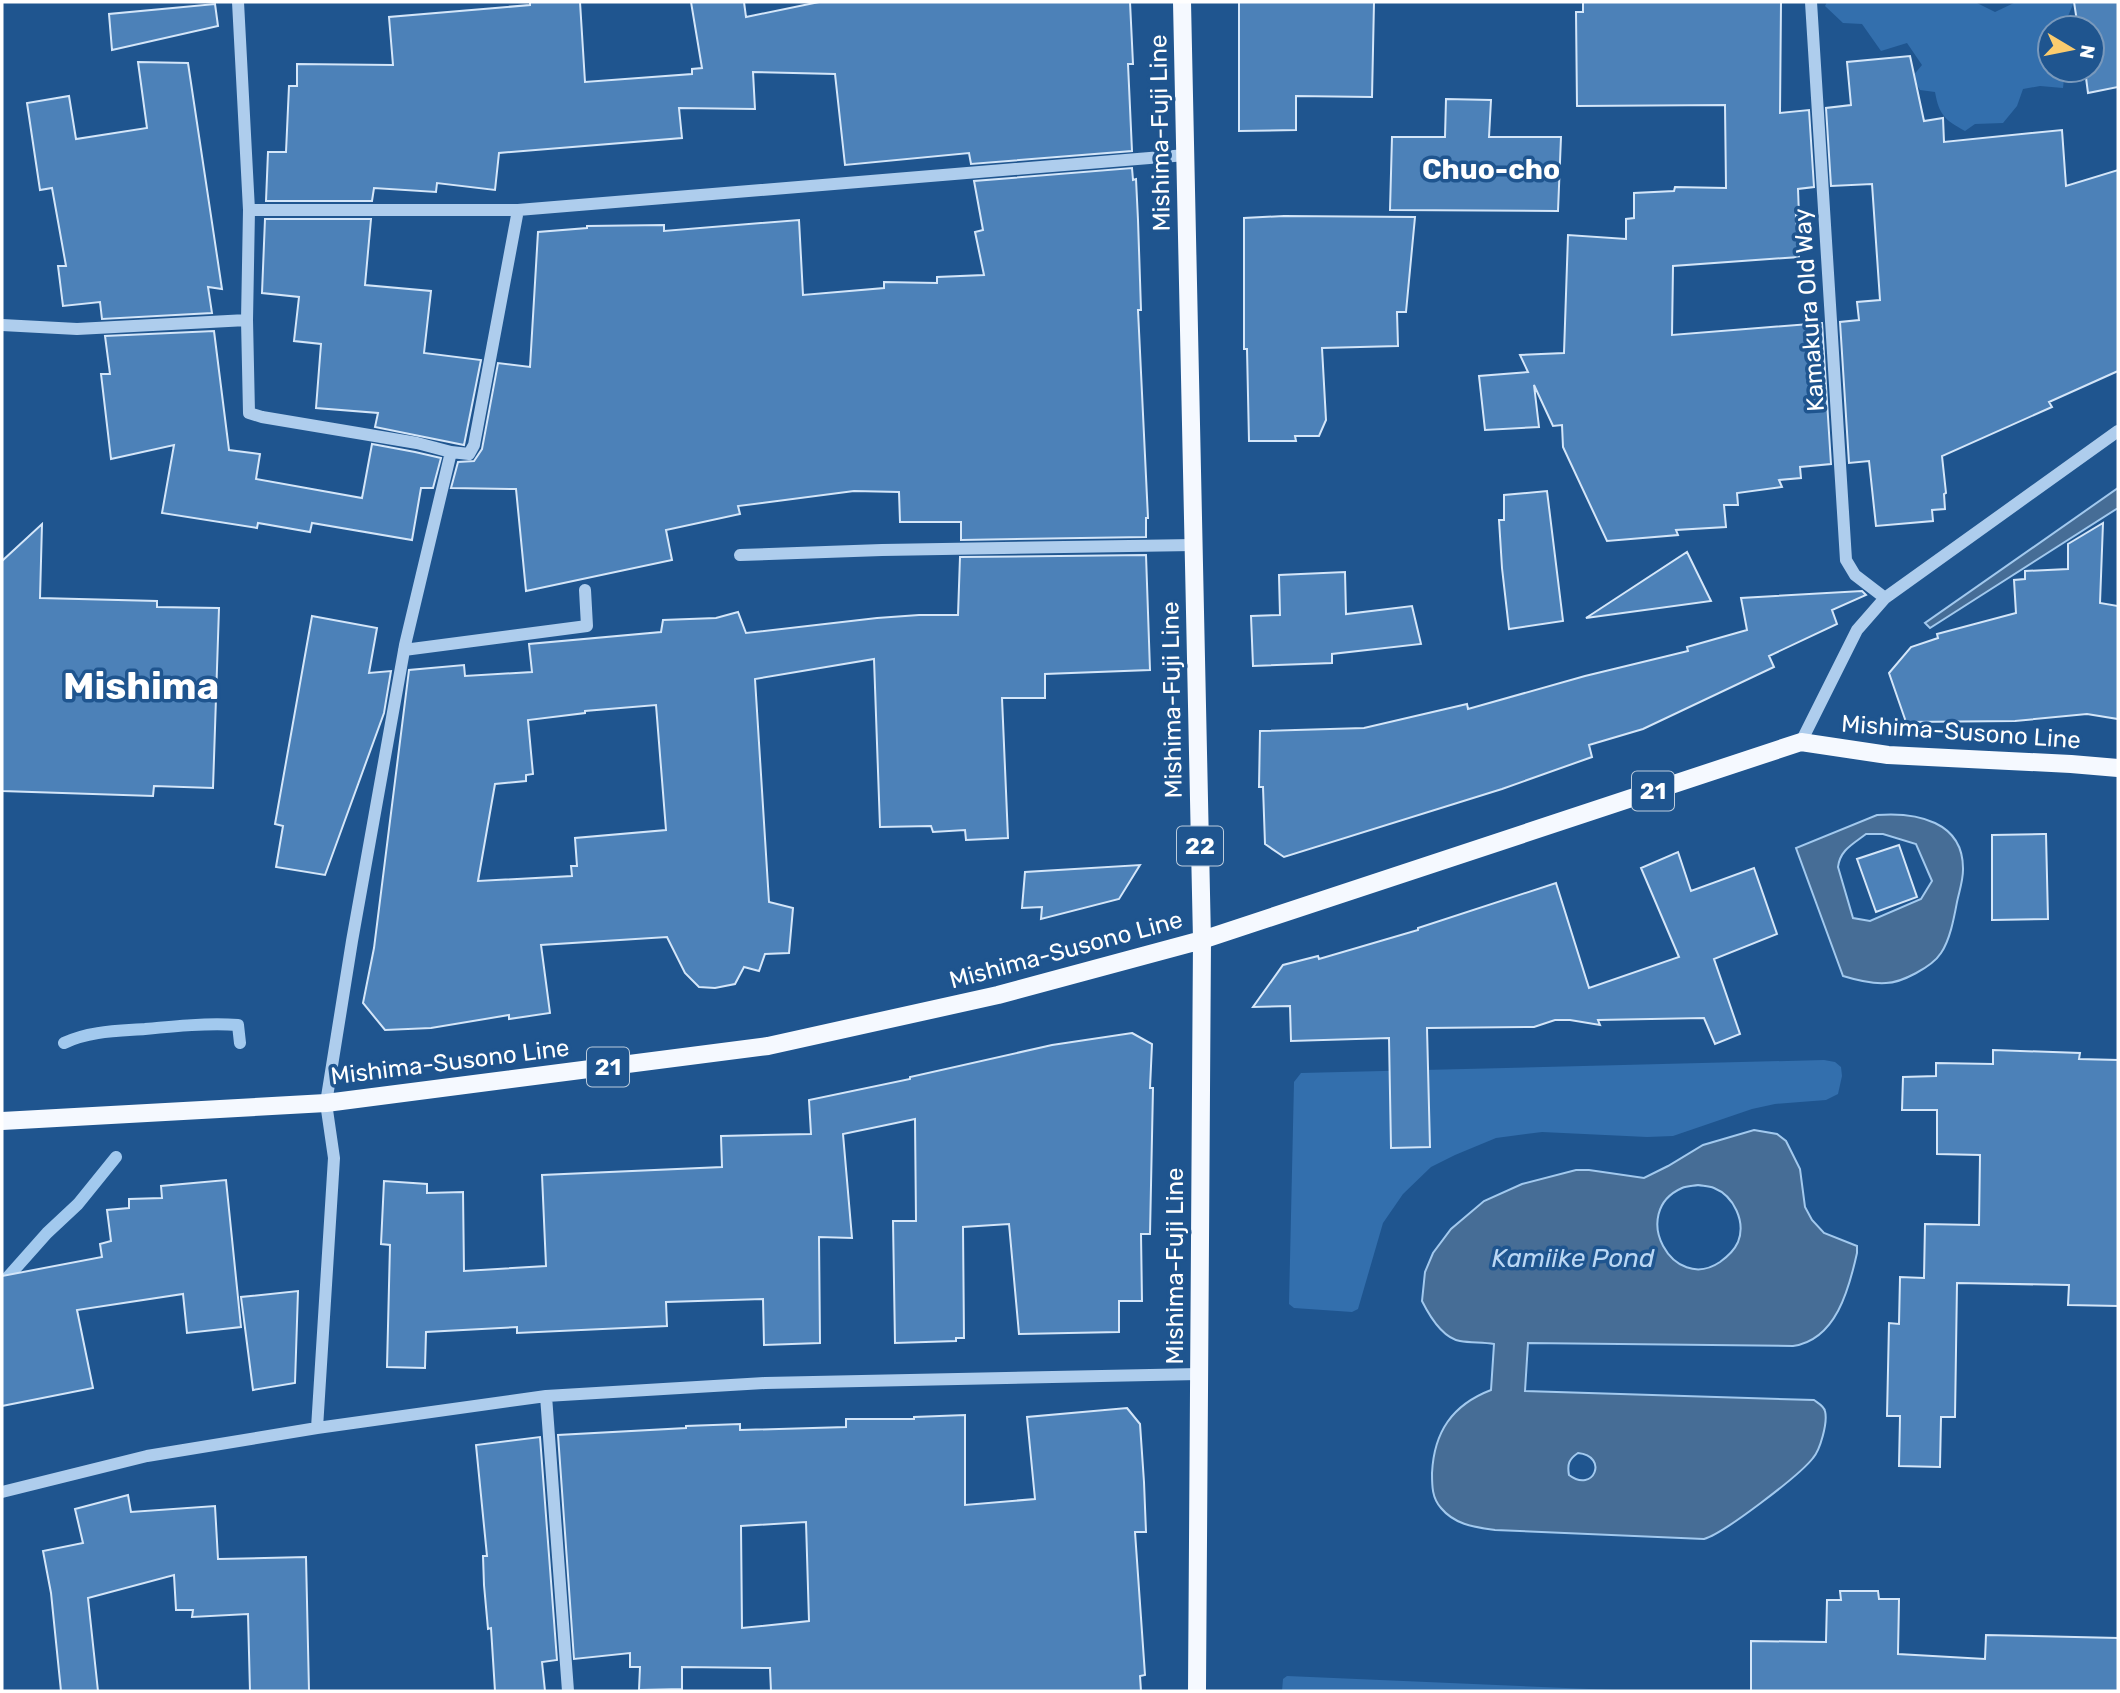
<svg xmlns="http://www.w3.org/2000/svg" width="2120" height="1693" viewBox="0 0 2120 1693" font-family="Rubik,sans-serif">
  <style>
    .green { fill: #336fad }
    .water { fill: #466d96; stroke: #a2c9ee; stroke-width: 2; fill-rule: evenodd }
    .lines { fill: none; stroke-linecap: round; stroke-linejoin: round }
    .stream { stroke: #a2c9ee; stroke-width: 12 }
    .building { fill: #4c81b8; stroke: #d4e6f9; stroke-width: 2; fill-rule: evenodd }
    .minor { stroke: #aecded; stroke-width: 12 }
    .major { stroke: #f5f9ff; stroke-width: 18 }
    .labels { text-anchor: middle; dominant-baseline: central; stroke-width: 7; stroke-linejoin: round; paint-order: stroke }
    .shield { fill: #1f558f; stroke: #bcccdd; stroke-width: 2 }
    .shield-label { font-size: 23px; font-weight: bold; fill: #fff }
    .street-label { font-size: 24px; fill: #fff; stroke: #1f558f }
    .water-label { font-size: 26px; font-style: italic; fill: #bad7f4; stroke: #1f558f }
    .quarter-label { font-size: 28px; font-weight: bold; fill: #fff; stroke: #1f558f }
    .town-label { font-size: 38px; font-weight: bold; fill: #fff; stroke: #1f558f }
  </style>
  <rect width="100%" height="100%" fill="#1f558f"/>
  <path class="green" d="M 1827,2 L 1975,2 L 1995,12 L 2016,2 L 2074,2 L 2063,28 L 2050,28 L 2050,70 L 2065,70 L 2063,88 L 2040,86 L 2023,89 L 2017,106 L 2003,123 L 1975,124 L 1965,131 C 1945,120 1939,115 1935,92 L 1920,90 L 1912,77 L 1922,65 L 1907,43 L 1881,51 L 1862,24 L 1843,23 L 1825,6 Z
    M 1824,1060 L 1835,1062 L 1841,1067 L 1842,1076 L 1838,1094 L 1826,1100 L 1775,1104 L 1752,1109 L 1673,1136 L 1647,1137 L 1542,1132 L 1496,1138 L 1455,1155 L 1431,1167 L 1403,1194 L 1383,1223 L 1358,1309 L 1352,1312 L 1294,1308 L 1289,1304 L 1294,1082 L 1301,1073 Z
    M 1287,1676 L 1637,1691 L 1282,1691 L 1283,1679 Z"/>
  <path class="water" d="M 2118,488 L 2118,508 L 1930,628 L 1925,623 Z
    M 1877,815 C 1916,812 1964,821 1963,870 C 1963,881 1959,892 1957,902 C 1954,918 1950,940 1941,953 C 1932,967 1901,983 1886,983 C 1872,984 1856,980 1843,976 L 1796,848 ZM 1866,834 L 1883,834 L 1916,844 L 1932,881 L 1921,899 L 1870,921 L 1853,918 L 1838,867 C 1840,850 1853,844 1866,834 Z
    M 1754,1130 L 1777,1134 L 1786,1141 L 1800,1169 L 1805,1207 L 1812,1220 L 1824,1233 L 1857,1246 L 1857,1253 C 1849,1289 1836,1340 1793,1346 L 1528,1343 L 1525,1391 L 1814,1400 C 1818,1403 1824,1406 1825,1411 C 1828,1423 1820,1450 1813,1458 C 1800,1475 1723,1534 1704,1539 L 1495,1530 C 1475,1527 1455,1525 1441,1508 C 1432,1498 1432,1486 1432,1473 C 1434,1432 1452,1405 1491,1390 L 1494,1344 C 1483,1342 1471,1343 1460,1341 C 1443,1338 1429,1315 1422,1301 L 1425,1272 L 1433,1253 L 1451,1229 L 1484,1201 L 1522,1184 L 1576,1170 L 1589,1170 L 1644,1178 L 1668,1166 L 1703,1145 ZM 1698,1185 C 1703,1186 1709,1186 1714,1188 C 1734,1196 1746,1222 1738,1242 C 1734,1251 1727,1257 1720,1262 C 1673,1294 1628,1212 1682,1188 C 1687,1186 1693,1186 1698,1185 ZM 1578,1453 C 1609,1456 1594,1494 1569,1475 C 1567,1464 1569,1459 1578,1453 Z"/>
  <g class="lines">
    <path class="stream" d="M 64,1043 C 89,1031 118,1031 145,1029 C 176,1026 207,1023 238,1025 L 240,1043
      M 7,1278 L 47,1233 L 78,1204 L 116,1157"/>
  </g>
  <path class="building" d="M 530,2 L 580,2 L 585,82 L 692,74 L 692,69 L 702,68 L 691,2 L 744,2 L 746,17 L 819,2 L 1130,2 L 1133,64 L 1128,64 L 1132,151 L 971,164 L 969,153 L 845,165 L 835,74 L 753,72 L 755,109 L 679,108 L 682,138 L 499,153 L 495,190 L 437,183 L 436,192 L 374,188 L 372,201 L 266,201 L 268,152 L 286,152 L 289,86 L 297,86 L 297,64 L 393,65 L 389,17 L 530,5 Z
    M 1239,2 L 1374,2 L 1372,97 L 1296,96 L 1296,130 L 1239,131 Z
    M 1583,2 L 1781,2 L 1780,113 L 1809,110 L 1814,187 L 1798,189 L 1799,215 L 1796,215 L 1799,257 L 1673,266 L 1672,335 L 1822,323 L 1831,464 L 1800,467 L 1801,478 L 1779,480 L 1782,487 L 1737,493 L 1738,505 L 1724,505 L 1726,527 L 1676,530 L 1678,535 L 1607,541 L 1563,447 L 1562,425 L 1553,426 L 1534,385 L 1539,427 L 1485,430 L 1479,376 L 1528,372 L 1520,355 L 1564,353 L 1568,235 L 1626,239 L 1626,219 L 1634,218 L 1634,193 L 1674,191 L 1675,187 L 1726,188 L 1725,105 L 1577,106 L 1576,12 L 1583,12 Z
    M 2074,2 L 2118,2 L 2118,87 L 2088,93 L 2085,70 L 2092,70 L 2092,28 L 2078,28 Z
    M 215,4 L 218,26 L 112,50 L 109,14 Z
    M 1910,56 L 1924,121 L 1943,118 L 1944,142 L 2062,130 L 2066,186 L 2118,170 L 2118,371 L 2049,402 L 2052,407 L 1942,456 L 1946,493 L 1944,494 L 1945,509 L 1932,510 L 1933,521 L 1876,526 L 1869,461 L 1849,463 L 1840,322 L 1859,320 L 1857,302 L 1880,300 L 1872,184 L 1831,186 L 1826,108 L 1851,105 L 1847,62 Z
    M 138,62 L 188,63 L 222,289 L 208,287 L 212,313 L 102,319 L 100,302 L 63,306 L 58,266 L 66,266 L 52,188 L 40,190 L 27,103 L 69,96 L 76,139 L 147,128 Z
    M 1446,99 L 1491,100 L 1489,137 L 1561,137 L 1558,211 L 1390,210 L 1392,137 L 1445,137 Z
    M 1132,168 L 1133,180 L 1136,179 L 1138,220 L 1141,310 L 1138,310 L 1148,518 L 1146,518 L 1146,537 L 961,540 L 961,522 L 900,522 L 899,492 L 854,491 L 738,506 L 740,514 L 666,530 L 672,560 L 526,591 L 516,489 L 451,488 L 458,462 L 474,461 L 482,449 L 498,363 L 530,367 L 538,232 L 587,228 L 587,226 L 664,225 L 664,231 L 799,220 L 803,295 L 884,288 L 884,282 L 937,283 L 937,277 L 984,275 L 975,232 L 983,230 L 974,181 Z
    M 1284,216 L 1415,217 L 1406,312 L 1397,312 L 1398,346 L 1322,348 L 1326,420 L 1319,436 L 1295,436 L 1296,441 L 1249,441 L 1247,349 L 1244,349 L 1244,218 Z
    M 265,219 L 371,219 L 365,285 L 431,291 L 424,353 L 481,360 L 464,445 L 375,427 L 378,413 L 316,408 L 321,344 L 294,341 L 299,297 L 262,293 Z
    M 214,331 L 229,450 L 260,454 L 256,479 L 362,498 L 372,444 L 415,452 L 441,458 L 433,488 L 421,488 L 412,540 L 312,523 L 310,532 L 258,523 L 257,528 L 162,513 L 174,445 L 111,459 L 101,374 L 110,374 L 105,336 Z
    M 1547,491 L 1563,621 L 1509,629 L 1502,568 L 1499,520 L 1504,520 L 1504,495 Z
    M 2103,523 L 2100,603 L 2118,606 L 2118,719 L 2087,714 L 2015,721 L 1906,722 L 1889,673 L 1911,647 L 1938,638 L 1937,634 L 2016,613 L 2014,580 L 2025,579 L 2025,571 L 2068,569 L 2068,544 Z
    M 42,524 L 40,598 L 157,601 L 157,607 L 219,608 L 213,788 L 154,786 L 153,796 L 2,791 L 2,561 Z
    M 1687,552 L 1711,601 L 1586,618 Z
    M 1146,555 L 1150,670 L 1045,674 L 1045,698 L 1002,698 L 1008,838 L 966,840 L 965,830 L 933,832 L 931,826 L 880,827 L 874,659 L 755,679 L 769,902 L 793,908 L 789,953 L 765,954 L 759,971 L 744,967 L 735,984 L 715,988 L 699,987 L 685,973 L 667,937 L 541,945 L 550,1013 L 509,1019 L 509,1015 L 431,1028 L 385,1030 L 363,1003 L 374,948 L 409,670 L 464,665 L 465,676 L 532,672 L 529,644 L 661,632 L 663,620 L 716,618 L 738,612 L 746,633 L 877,618 L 919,615 L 958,615 L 960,557 ZM 656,705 L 666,830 L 575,838 L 577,866 L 571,866 L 572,876 L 478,881 L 495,784 L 526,781 L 526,775 L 533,774 L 528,720 L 585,713 L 585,711 Z
    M 1345,572 L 1346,614 L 1412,606 L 1421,644 L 1332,654 L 1332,663 L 1253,666 L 1251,616 L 1280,615 L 1279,575 Z
    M 1862,591 L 1866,595 L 1832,610 L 1837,624 L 1769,656 L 1774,667 L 1643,729 L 1589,745 L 1592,757 L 1502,789 L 1284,857 L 1265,844 L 1263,787 L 1259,787 L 1260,731 L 1364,728 L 1467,704 L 1468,709 L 1585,676 L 1688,651 L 1687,647 L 1747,630 L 1741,598 Z
    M 312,616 L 377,628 L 369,673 L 391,671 L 384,713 L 325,875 L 276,867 L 283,826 L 275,824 Z
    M 2044,834 L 2046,834 L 2048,919 L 1992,920 L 1992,835 Z
    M 1899,845 L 1917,897 L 1876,912 L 1857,859 Z
    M 1678,852 L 1691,891 L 1754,868 L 1777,934 L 1714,959 L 1740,1034 L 1715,1044 L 1704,1018 L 1598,1020 L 1600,1025 L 1570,1020 L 1555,1020 L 1534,1027 L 1427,1028 L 1430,1147 L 1391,1148 L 1389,1038 L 1291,1041 L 1290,1006 L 1253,1007 L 1283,965 L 1318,956 L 1319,959 L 1418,930 L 1418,928 L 1556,883 L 1589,988 L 1679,957 L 1641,868 Z
    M 1140,865 L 1119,899 L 1041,919 L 1042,907 L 1022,908 L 1025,872 Z
    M 1132,1033 L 1152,1044 L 1150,1088 L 1153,1088 L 1150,1234 L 1141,1234 L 1142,1301 L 1119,1301 L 1119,1332 L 1019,1334 L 1009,1224 L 963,1227 L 964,1338 L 956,1338 L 956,1341 L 895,1343 L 893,1221 L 916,1221 L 915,1119 L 843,1134 L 852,1238 L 819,1237 L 820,1343 L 764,1345 L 763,1299 L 666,1302 L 667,1326 L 517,1333 L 517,1327 L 426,1332 L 425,1368 L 387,1367 L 390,1245 L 381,1244 L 384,1181 L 427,1184 L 427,1193 L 463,1192 L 464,1271 L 546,1266 L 542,1175 L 722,1167 L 721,1136 L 811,1134 L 809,1100 L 910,1079 L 910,1077 L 1052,1045 Z
    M 1993,1050 L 2080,1053 L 2079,1059 L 2118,1060 L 2118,1306 L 2068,1305 L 2069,1285 L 1957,1283 L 1955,1417 L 1941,1417 L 1940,1467 L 1899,1466 L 1900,1416 L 1887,1416 L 1889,1323 L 1899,1324 L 1900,1277 L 1924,1278 L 1925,1224 L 1979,1225 L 1980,1155 L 1937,1154 L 1937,1110 L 1902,1110 L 1903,1077 L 1936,1076 L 1936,1063 L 1993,1064 Z
    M 226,1180 L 241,1327 L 187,1333 L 183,1294 L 77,1310 L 93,1388 L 2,1406 L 2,1276 L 102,1257 L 100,1244 L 111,1241 L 107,1210 L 129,1208 L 129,1199 L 162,1198 L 161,1186 Z
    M 298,1291 L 295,1383 L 253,1390 L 241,1297 Z
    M 1127,1408 L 1140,1424 L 1144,1482 L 1146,1532 L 1135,1532 L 1145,1675 L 1140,1676 L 1141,1691 L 771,1691 L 770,1668 L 682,1667 L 682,1689 L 639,1690 L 640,1667 L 630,1667 L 630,1653 L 574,1659 L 558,1435 L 686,1428 L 686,1426 L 740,1424 L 740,1430 L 846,1427 L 846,1419 L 914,1419 L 914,1417 L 965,1415 L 965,1505 L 1035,1499 L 1027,1417 ZM 806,1522 L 809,1621 L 742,1628 L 741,1526 Z
    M 540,1437 L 557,1660 L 542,1662 L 545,1691 L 495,1691 L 491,1628 L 488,1629 L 484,1585 L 483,1556 L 487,1556 L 476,1445 Z
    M 128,1495 L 131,1512 L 215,1506 L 218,1559 L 306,1557 L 309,1691 L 250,1691 L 248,1614 L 192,1617 L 193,1610 L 176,1610 L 174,1575 L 88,1598 L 98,1691 L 61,1691 L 51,1593 L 43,1551 L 83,1543 L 75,1509 Z
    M 1840,1591 L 1878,1591 L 1879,1599 L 1899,1599 L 1898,1654 L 1985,1659 L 1986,1635 L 2118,1638 L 2118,1691 L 1751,1691 L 1751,1641 L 1826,1642 L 1827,1600 L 1841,1600 Z"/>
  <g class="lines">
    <path class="minor" d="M 1811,2 L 1846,560 L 1855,575 L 1885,598
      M 249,210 L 518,210 L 1186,155
      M 247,320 L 249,413 L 262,417 L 417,443 L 451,452
      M 2,325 L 77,329 L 247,320 L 249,210 L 238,2
      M 740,555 L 882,550 L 1194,545
      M 404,650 L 587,626 L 585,590
      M 1801,742 L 1857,630 L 1885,598 L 2118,431
      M 546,1396 L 568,1691
      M 317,1428 L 334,1158 L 326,1103 L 352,941 L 405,645 L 451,452 L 469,454 L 474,445 L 518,210
      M 2,1492 L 147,1456 L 317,1428 L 546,1396 L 765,1383 L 1199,1374"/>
    <path class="major" d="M 1182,2 L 1202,940 L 1197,1691
      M 2,1121 L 326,1103 L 768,1046 L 998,995 L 1202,940 L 1801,742 L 1888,755 L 2071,764 L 2118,768"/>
  </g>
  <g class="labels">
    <g class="shield">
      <rect x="1632" y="771.5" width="42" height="39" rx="5"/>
      <rect x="1177" y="826.5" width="46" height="39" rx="5"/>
      <rect x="587" y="1047.5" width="42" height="39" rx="5"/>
    </g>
    <g class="shield-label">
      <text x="1653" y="791">21</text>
      <text x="1200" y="846">22</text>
      <text x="608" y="1067">21</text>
    </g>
    <g class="street-label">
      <text transform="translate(1160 133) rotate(-91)">Mishima-Fuji Line</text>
      <text transform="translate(1809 310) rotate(-94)">Kamakura Old Way</text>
      <text transform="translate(1172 700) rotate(-91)">Mishima-Fuji Line</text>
      <text transform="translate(1961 732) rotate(4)">Mishima-Susono Line</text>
      <text transform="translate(1066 950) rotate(-15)">Mishima-Susono Line</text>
      <text transform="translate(450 1062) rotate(-7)">Mishima-Susono Line</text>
      <text transform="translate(1175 1266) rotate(-90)">Mishima-Fuji Line</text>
    </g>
    <g class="water-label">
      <text x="1573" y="1258">Kamiike Pond</text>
    </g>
    <g class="quarter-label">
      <text x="1491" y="169">Chuo-cho</text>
    </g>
    <g class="town-label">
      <text x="141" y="686">Mishima</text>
    </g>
  </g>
  <rect width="2120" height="1693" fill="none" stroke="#ffffff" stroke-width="7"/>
  <g transform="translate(2071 49) rotate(100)"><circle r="33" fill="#1f558f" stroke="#7999bc" stroke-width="2"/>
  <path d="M0-5L12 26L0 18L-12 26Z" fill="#fbcc6e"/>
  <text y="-10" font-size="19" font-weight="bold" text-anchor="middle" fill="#ffffff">N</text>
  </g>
</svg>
